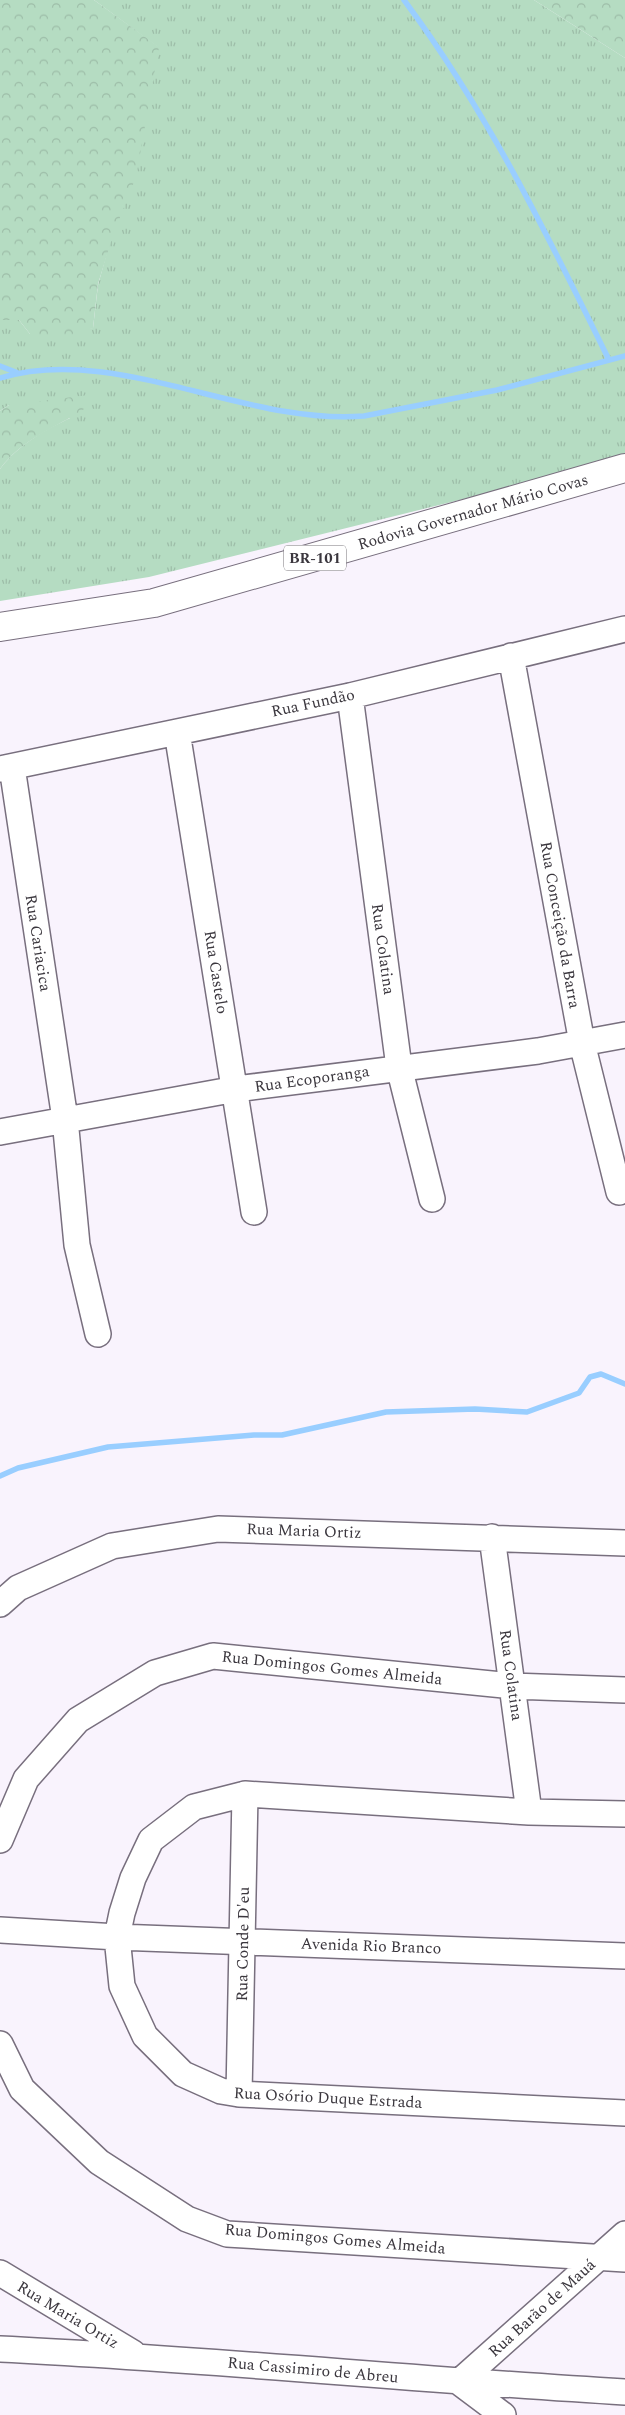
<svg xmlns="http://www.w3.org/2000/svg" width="625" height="2415" viewBox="0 0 625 2415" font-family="Spectral,serif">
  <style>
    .grass { fill: url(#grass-tufts) }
    .forest { fill: url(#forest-crowns) }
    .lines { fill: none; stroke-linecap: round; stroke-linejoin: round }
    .stream { stroke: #99ceff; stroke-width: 5.5 }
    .minor-casing { stroke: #786f7e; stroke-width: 28 }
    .major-casing { stroke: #786f7e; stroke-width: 30 }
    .minor { stroke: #fff; stroke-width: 25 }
    .major { stroke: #fff; stroke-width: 28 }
    .labels { text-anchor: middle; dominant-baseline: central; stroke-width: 4; stroke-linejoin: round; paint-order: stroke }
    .shield { fill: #fff; stroke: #767378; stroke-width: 1 }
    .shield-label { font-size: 15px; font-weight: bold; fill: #3b373e }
    .street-label { font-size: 16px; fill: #3b373e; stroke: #fff }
  </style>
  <defs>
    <pattern id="grass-tufts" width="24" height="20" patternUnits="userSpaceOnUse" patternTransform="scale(1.25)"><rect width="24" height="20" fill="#b5dcc2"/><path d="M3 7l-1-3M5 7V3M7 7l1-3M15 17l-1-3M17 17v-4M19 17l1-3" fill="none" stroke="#9dbda8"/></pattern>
    <pattern id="forest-crowns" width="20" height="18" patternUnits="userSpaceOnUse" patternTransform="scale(1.25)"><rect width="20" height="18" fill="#b5dcc2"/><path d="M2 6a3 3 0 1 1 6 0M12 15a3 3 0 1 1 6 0" fill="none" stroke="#9dbda8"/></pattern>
  </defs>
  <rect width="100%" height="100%" fill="#f9f3fd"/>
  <path class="grass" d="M 94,0 L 534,0 L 625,58 L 625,455 L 524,484 L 149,577 L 0,601 L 0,469 C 18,445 43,431 70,418 L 9,405 L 0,411 L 0,320 L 19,320 L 30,334 L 93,328 L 98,285 L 147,108 L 158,47 Z"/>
  <path class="forest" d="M 0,0 L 94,0 L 159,47 L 136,177 L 113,235 L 98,284 L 93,328 L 60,339 L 30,334 L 19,320 L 0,320 Z
    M 534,0 L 625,0 L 625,58 Z
    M 89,395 L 84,409 C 54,429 22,439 0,469 L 0,411 L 9,405 Z"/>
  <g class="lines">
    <path class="stream" d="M 404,0 C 487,111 548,236 609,360
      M 0,366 L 18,373
      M 0,378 C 115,343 245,426 364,416 L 497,390 L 625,356
      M 0,1476 L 18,1468 L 108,1447 L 254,1435 L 282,1435 L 386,1412 L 475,1409 L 527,1412 L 579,1393 L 590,1377 L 601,1374 L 625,1384"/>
    <g class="minor-casing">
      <path id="minor" d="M 511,656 L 582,1043 L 619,1192
        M 350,696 L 399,1067 L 432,1199
        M 177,732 L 254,1212
        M 12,767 L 65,1119 L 77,1245 L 98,1334
        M 0,769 L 350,696 L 625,629
        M 0,1132 L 236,1089 L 538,1051 L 625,1035
        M 492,1537 L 529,1812
        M 0,1604 L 18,1588 L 112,1546 L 218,1529 L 625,1543
        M 625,1814 L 529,1812 L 245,1794 L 194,1807 L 151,1840 L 133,1878 L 122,1913 L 117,1937 L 122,1986 L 145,2036 L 183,2074 L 221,2091 L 239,2094 L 625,2113
        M 0,1840 L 26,1779 L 78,1720 L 155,1673 L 213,1656 L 512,1686 L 625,1690
        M 0,1930 L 117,1937 L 625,1956
        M 0,2044 L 22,2089 L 99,2162 L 187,2219 L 227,2234 L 625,2259
        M 239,2094 L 245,1794
        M 0,2273 L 133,2353
        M 0,2349 C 209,2359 417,2380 625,2392
        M 503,2415 L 459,2382 L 625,2234"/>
    </g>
    <g class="major-casing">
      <path id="major" d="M 0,627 L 154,603 L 625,468"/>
    </g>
    <use href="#minor" class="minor"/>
    <use href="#major" class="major"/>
  </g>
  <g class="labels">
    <rect class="shield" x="284" y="545.5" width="62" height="25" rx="4"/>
    <g class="shield-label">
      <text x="315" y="558">BR-101</text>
    </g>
    <g class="street-label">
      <text transform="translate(473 512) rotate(-16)">Rodovia Governador Mário Covas</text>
      <text transform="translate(313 703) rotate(-12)">Rua Fundão</text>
      <text transform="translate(560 925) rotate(80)">Rua Conceição da Barra</text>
      <text transform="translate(38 943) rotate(81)">Rua Cariacica</text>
      <text transform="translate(383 949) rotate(82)">Rua Colatina</text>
      <text transform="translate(216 972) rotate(81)">Rua Castelo</text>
      <text transform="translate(312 1079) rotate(-8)">Rua Ecoporanga</text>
      <text transform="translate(304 1531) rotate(2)">Rua Maria Ortiz</text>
      <text transform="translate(332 1668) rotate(6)">Rua Domingos Gomes Almeida</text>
      <text transform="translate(511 1675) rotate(82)">Rua Colatina</text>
      <text transform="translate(243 1944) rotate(-89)">Rua Conde D'eu</text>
      <text transform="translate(371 1946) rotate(2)">Avenida Rio Branco</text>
      <text transform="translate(328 2098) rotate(3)">Rua Osório Duque Estrada</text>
      <text transform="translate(335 2239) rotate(5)">Rua Domingos Gomes Almeida</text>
      <text transform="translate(542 2308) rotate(-42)">Rua Barão de Mauá</text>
      <text transform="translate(68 2315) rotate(31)">Rua Maria Ortiz</text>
      <text transform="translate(313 2370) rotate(5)">Rua Cassimiro de Abreu</text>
    </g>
  </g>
</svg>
